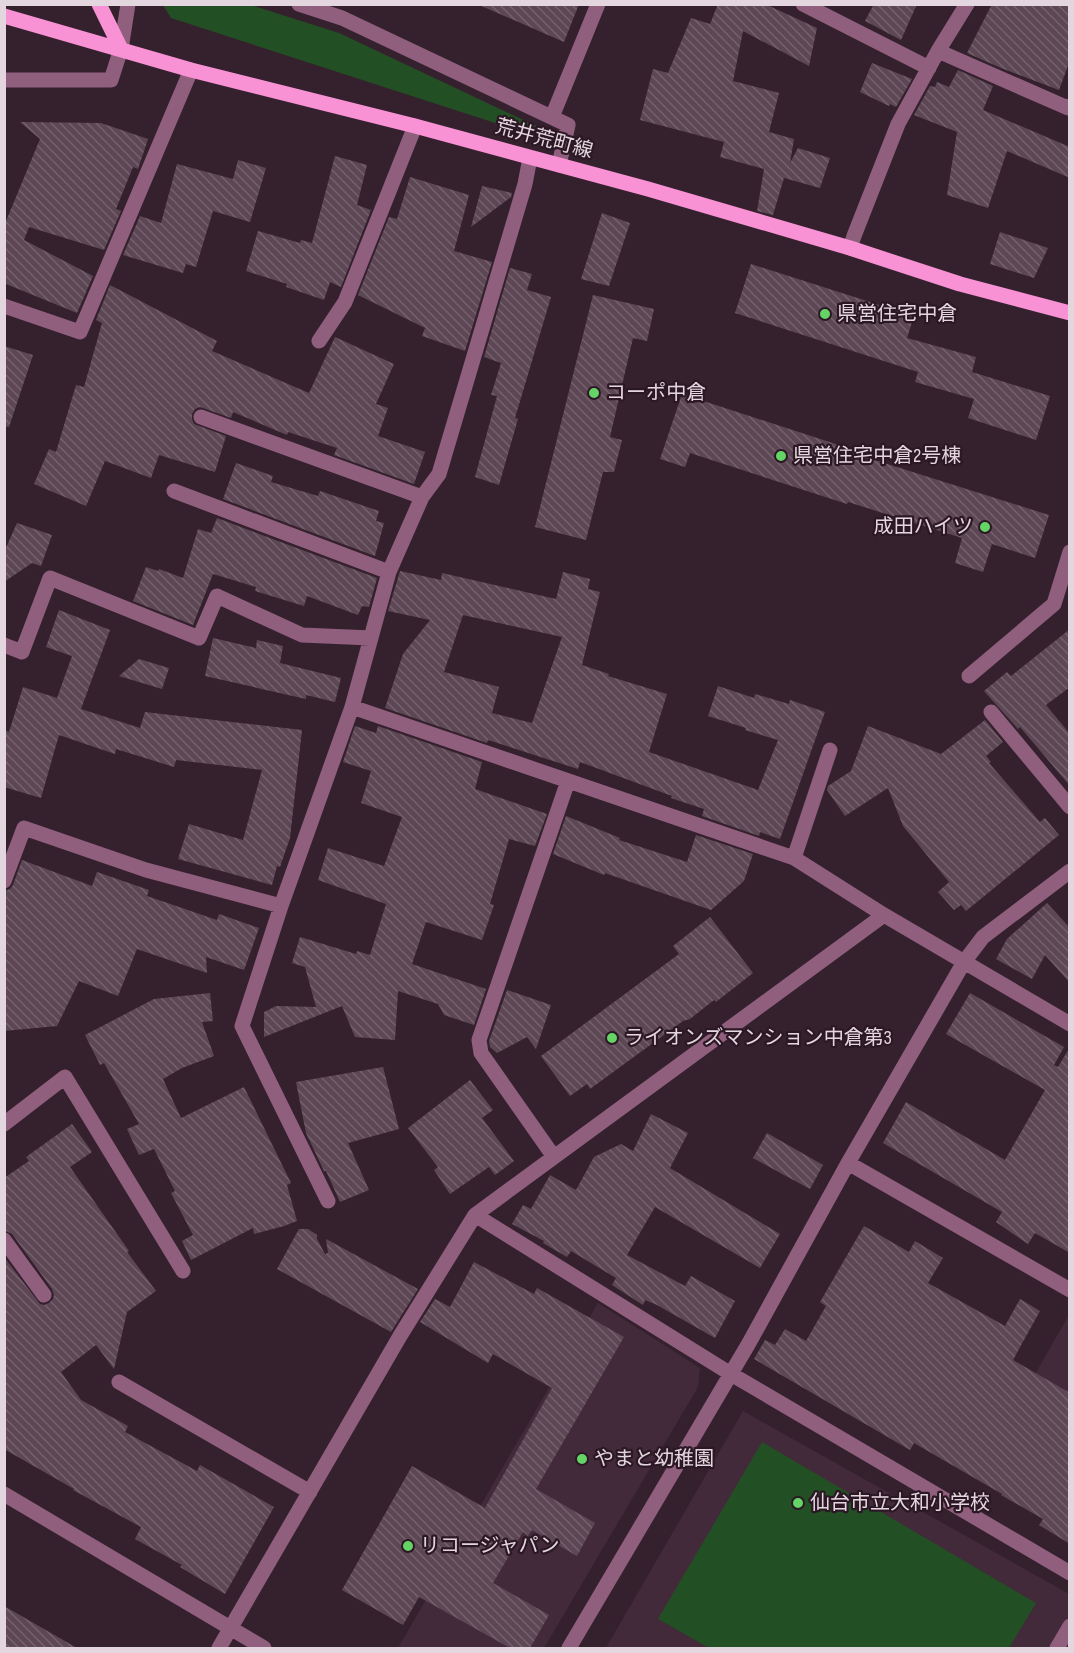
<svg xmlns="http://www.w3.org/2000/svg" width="1074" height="1653" viewBox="0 0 1074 1653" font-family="'Sofia Sans Condensed','Noto Sans JP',sans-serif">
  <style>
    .built { fill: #432a3a }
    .grass { fill: #224f23 }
    .building { fill: url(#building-back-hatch); fill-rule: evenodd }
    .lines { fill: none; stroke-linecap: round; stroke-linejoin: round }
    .minor { stroke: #915f7e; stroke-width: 15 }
    .major { stroke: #f992d4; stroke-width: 15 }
    .poi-dot { fill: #65d467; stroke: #2b1824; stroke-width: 2 }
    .labels { text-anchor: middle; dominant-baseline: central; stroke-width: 4.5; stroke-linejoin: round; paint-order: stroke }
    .street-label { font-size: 20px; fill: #e4d6de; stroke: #2b1824 }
    .poi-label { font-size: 20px; fill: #e4d6de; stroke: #2b1824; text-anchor: start }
  </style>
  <defs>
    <pattern id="building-back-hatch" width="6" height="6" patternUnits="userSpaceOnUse" patternTransform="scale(1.5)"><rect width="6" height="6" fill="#5d4754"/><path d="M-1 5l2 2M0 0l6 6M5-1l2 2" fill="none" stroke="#74616c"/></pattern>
  </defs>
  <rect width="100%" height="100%" fill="#35212e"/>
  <path class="built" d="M 598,1303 L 700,1368 L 698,1387 L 544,1648 L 398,1648 Z
    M 1069,1315 L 1069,1461 L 1006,1425 Z
    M 743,1411 L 1069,1594 L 1069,1638 L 1064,1648 L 606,1648 Z"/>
  <path class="grass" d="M 163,5 L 251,5 L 339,33 L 536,126 L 532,135 L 171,18 Z
    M 762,1442 L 1036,1603 L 1009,1648 L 709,1648 L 658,1619 Z"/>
  <path class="building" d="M 477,4 L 579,4 L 564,42 Z
    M 718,4 L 765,4 L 817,28 L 809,66 L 743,31 L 733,81 L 779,93 L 769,132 L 794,139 L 790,163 L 798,148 L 830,158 L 820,188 L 784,178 L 773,215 L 757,211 L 764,169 L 720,157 L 724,142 L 640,120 L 653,69 L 668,73 L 691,18 L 710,24 Z
    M 874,4 L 917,4 L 901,40 L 865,21 Z
    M 992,4 L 1070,4 L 1070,60 L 1059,90 L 1001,68 L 967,53 Z
    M 872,63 L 912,79 L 896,107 L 890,104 L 889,106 L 860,92 Z
    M 958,70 L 993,86 L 983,110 L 1070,147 L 1070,178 L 1007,151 L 988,208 L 947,195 L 957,132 L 914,115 L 930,86 L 935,87 L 937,82 L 949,87 Z
    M 20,122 L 101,123 L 148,139 L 138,169 L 133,167 L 116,209 L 121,211 L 104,250 L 29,227 L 24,240 L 93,276 L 77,313 L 6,284 L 4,285 L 4,226 L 40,139 Z
    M 335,156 L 367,165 L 357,205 L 371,210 L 341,287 L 330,282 L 324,300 L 286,287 L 287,284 L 246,271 L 258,231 L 300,243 L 301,240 L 312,243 Z
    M 238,160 L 266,168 L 250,222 L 213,211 L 196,267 L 186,264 L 183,273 L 123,255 L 140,216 L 161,223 L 177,164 L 233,179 Z
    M 410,177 L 469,195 L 454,251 L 492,262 L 465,351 L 422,336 L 425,328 L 358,295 L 389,217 L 397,219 Z
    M 482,186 L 512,193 L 511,197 L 471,227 Z
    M 602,213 L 630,223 L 609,286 L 581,279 Z
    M 1000,232 L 1048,248 L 1034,278 L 990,264 Z
    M 751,264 L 914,316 L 907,338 L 976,357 L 972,372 L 1050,396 L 1036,440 L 968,418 L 974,399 L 915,382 L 918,372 L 735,313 Z
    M 510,268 L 532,274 L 527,290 L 551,297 L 515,418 L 518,419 L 499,485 L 475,477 L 497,396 L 491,395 L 501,363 L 484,357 Z
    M 110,285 L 217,341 L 212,351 L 309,393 L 335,337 L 394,364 L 376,404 L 388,408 L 378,436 L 425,452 L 414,484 L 334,455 L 337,448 L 288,432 L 287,435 L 233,412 L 231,418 L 200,407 L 195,409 L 192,414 L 192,419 L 194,424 L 226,436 L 215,472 L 159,455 L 151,478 L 105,461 L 86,506 L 34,484 L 49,449 L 56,452 L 76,385 L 84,387 L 102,323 L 96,320 Z
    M 593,295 L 654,309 L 647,341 L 633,338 L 610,437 L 622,440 L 614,472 L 603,472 L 586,540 L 535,527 Z
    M 4,346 L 33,355 L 9,427 L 4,426 Z
    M 682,394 L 863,453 L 862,456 L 1049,515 L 1035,558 L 992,544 L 983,572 L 955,563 L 962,538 L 848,502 L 847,504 L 690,453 L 685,467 L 660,459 Z
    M 236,463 L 273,476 L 271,482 L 318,496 L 320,491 L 379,511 L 376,521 L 384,523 L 375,556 L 223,499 Z
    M 217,518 L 377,578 L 369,607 L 362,606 L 358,615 L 307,596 L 304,606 L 255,591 L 256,587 L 213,574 L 193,625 L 133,601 L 146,567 L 158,571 L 159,569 L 183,578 L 198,529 L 211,533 Z
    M 17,523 L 52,535 L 41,566 L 32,563 L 4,582 L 4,552 Z
    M 400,571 L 441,580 L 442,573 L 556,599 L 563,572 L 590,579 L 588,589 L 600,592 L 582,665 L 609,674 L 608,676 L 667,694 L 649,752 L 758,790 L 778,740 L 745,730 L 746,728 L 708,716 L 718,686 L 754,698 L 755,694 L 789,704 L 790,700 L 825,712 L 780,839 L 760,832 L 759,836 L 702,816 L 704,809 L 671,798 L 672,796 L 580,762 L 578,769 L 488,740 L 487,743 L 385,708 L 403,654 L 430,620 L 388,611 ZM 463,615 L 562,637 L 532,723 L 492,713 L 499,687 L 444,672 Z
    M 59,610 L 110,630 L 81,709 L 140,728 L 145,712 L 302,730 L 290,838 L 280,867 L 277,866 L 272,885 L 178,859 L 189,824 L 243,840 L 262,770 L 176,760 L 174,767 L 116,749 L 115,754 L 59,735 L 41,798 L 4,787 L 4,730 L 9,732 L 23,687 L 57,698 L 72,656 L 46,647 Z
    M 1070,629 L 1070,687 L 1046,705 L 1070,734 L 1070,786 L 1020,727 L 1018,729 L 984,691 L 1007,672 L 1011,676 Z
    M 213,638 L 256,648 L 257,640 L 283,646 L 280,663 L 341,678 L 335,702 L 306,695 L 306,699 L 205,676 Z
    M 139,659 L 169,668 L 162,689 L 119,676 Z
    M 985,720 L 1003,742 L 986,756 L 991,762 L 989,763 L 1040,822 L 1045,818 L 1059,835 L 966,911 L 961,905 L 954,910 L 938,892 L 949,882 L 903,826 L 888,788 L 845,816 L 827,790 L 828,786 L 851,771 L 868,726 L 941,754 Z
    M 355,726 L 376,733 L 378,726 L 482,762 L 475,789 L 547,814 L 535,846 L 509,839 L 490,904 L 494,905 L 482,940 L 426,922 L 412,964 L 486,989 L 474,1025 L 444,1015 L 438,1004 L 398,991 L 395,1040 L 355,1037 L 342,1006 L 264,1037 L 264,1012 L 276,1006 L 316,1007 L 305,967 L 292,963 L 300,937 L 356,954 L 357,951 L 370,955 L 386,904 L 318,880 L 328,848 L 384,866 L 402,817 L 361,803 L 371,771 L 343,762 Z
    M 566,816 L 620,838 L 619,840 L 687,862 L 696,835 L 753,854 L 744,881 L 711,910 L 605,873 L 604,875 L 553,854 Z
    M 22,860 L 92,886 L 97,872 L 149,890 L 147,896 L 217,920 L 219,914 L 259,928 L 244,970 L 206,957 L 207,973 L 137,949 L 118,996 L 79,981 L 57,1026 L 4,1031 L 4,891 L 10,889 L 13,885 Z
    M 1047,903 L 1070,928 L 1070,983 L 1045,955 L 1032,979 L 996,959 L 1007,939 Z
    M 710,917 L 753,973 L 716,1002 L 714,1000 L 690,1019 L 683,1021 L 590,1089 L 587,1084 L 570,1096 L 541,1056 L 679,954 L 673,946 Z
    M 507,990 L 551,1005 L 536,1049 L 527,1037 L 497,1053 L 490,1047 L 489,1041 Z
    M 210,993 L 213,1021 L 202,1022 L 214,1056 L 182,1068 L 163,1079 L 181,1118 L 244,1087 L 291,1183 L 287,1185 L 297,1221 L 284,1226 L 254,1234 L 253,1228 L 191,1260 L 182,1241 L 193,1235 L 171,1193 L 175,1191 L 154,1149 L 139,1155 L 127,1129 L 139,1124 L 104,1063 L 100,1065 L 85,1035 L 154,999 Z
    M 970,993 L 1064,1047 L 1054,1065 L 1058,1067 L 1070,1047 L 1070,1253 L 1035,1233 L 1028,1244 L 996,1222 L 1002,1212 L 883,1143 L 906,1102 L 1005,1160 L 1045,1090 L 946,1034 Z
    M 383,1067 L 399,1129 L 348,1143 L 369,1190 L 340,1202 L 326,1171 L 324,1171 L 306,1133 L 296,1082 Z
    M 470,1080 L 493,1110 L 482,1118 L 514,1161 L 495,1175 L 489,1167 L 450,1194 L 434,1170 L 438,1167 L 408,1128 Z
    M 651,1114 L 688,1133 L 670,1168 L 780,1234 L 760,1268 L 655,1207 L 627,1255 L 685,1286 L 691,1276 L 735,1301 L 715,1338 L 657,1305 L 645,1300 L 643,1305 L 612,1285 L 616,1278 L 571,1251 L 567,1257 L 543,1243 L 544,1241 L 512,1224 L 523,1205 L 531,1209 L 550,1175 L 576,1190 L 594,1157 L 621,1144 L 633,1151 Z
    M 72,1124 L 92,1152 L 70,1167 L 129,1251 L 127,1252 L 156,1291 L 127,1312 L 114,1369 L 96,1345 L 61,1372 L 81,1400 L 128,1426 L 125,1432 L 197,1471 L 200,1465 L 274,1507 L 225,1594 L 180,1567 L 182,1565 L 135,1539 L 141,1527 L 73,1490 L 74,1489 L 4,1449 L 4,1257 L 40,1304 L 44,1305 L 49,1303 L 53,1299 L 54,1295 L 52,1289 L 12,1234 L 4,1230 L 4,1178 L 29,1161 L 26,1157 Z
    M 767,1133 L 823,1165 L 810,1189 L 753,1158 Z
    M 864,1226 L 909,1252 L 915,1241 L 943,1258 L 928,1283 L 1005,1326 L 1020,1299 L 1040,1311 L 1013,1360 L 1070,1393 L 1070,1544 L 1039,1525 L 1043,1519 L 1001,1495 L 1002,1494 L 914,1443 L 910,1450 L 754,1359 L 765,1340 L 775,1345 L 785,1329 L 806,1341 L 826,1306 L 820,1302 Z
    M 299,1229 L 308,1229 L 317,1235 L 317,1239 L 325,1254 L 328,1253 L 326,1239 L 418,1289 L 391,1332 L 277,1269 Z
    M 474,1262 L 534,1294 L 537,1288 L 624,1337 L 536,1489 L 595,1523 L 577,1556 L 532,1530 L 528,1536 L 523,1532 L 493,1583 L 549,1615 L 530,1648 L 510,1648 L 419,1597 L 403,1625 L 342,1590 L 412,1466 L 485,1508 L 552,1388 L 493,1354 L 488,1363 L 420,1322 L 435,1299 L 450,1307 Z
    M 4,1606 L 77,1648 L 4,1648 Z"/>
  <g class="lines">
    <path class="minor" d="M 299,4 L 342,18 L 568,125 L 559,165
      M 803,4 L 929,68
      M 938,51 L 1068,108 L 1070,106
      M 4,80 L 111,80 L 121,49 L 128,4
      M 552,117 L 598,4
      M 850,248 L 854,236 L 898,124 L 938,51 L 967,4
      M 4,306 L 80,332 L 191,70
      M 319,341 L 345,302 L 415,126
      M 201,417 L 422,497
      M 174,491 L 389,572
      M 4,645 L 22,652 L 50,578 L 199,638 L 217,596 L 302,635 L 371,638
      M 969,676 L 1054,604 L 1070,552
      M 352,707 L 794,858 L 884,915 L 1070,1024
      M 991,712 L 1070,807
      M 794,858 L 830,750
      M 4,881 L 24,828 L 146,870 L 281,906
      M 4,1124 L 65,1077 L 183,1271
      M 554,1157 L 481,1053 L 479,1040 L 568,781
      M 848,1163 L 1070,1290
      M 328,1201 L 242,1026 L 281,906 L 352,707 L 389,572 L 422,497 L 439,474 L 525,184 L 530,158
      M 475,1215 L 884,915
      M 4,1240 L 44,1295
      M 119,1382 L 310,1492
      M 4,1494 L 264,1648
      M 219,1648 L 400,1336 L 475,1215 L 731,1374 L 1070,1573
      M 569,1648 L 749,1343 L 848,1163 L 964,962 L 983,937 L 1070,871
      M 1057,1648 L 1070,1626"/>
    <path class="major" d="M 99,4 L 121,49
      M 4,16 L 191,70 L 415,126 L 648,189 L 850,248 L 960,284 L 1070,313"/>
  </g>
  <g class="poi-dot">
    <circle cx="825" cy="314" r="6"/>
    <circle cx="594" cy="393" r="6"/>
    <circle cx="781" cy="456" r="6"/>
    <circle cx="985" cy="527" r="6"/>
    <circle cx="612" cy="1038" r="6"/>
    <circle cx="582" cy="1459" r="6"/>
    <circle cx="798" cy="1503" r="6"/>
    <circle cx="408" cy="1546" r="6"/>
  </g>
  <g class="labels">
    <g class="street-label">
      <text transform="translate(544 139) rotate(15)">荒井荒町線</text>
    </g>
    <g class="poi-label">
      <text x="837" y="314">県営住宅中倉</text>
      <text x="606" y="393">コーポ中倉</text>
      <text x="793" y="456">県営住宅中倉2号棟</text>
      <text x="973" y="527" text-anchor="end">成田ハイツ</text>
      <text x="624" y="1038">ライオンズマンション中倉第3</text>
      <text x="594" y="1459">やまと幼稚園</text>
      <text x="810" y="1503">仙台市立大和小学校</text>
      <text x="420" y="1546">リコージャパン</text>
    </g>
  </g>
  <rect width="1074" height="1653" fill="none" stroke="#e4d6de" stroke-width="12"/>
</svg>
